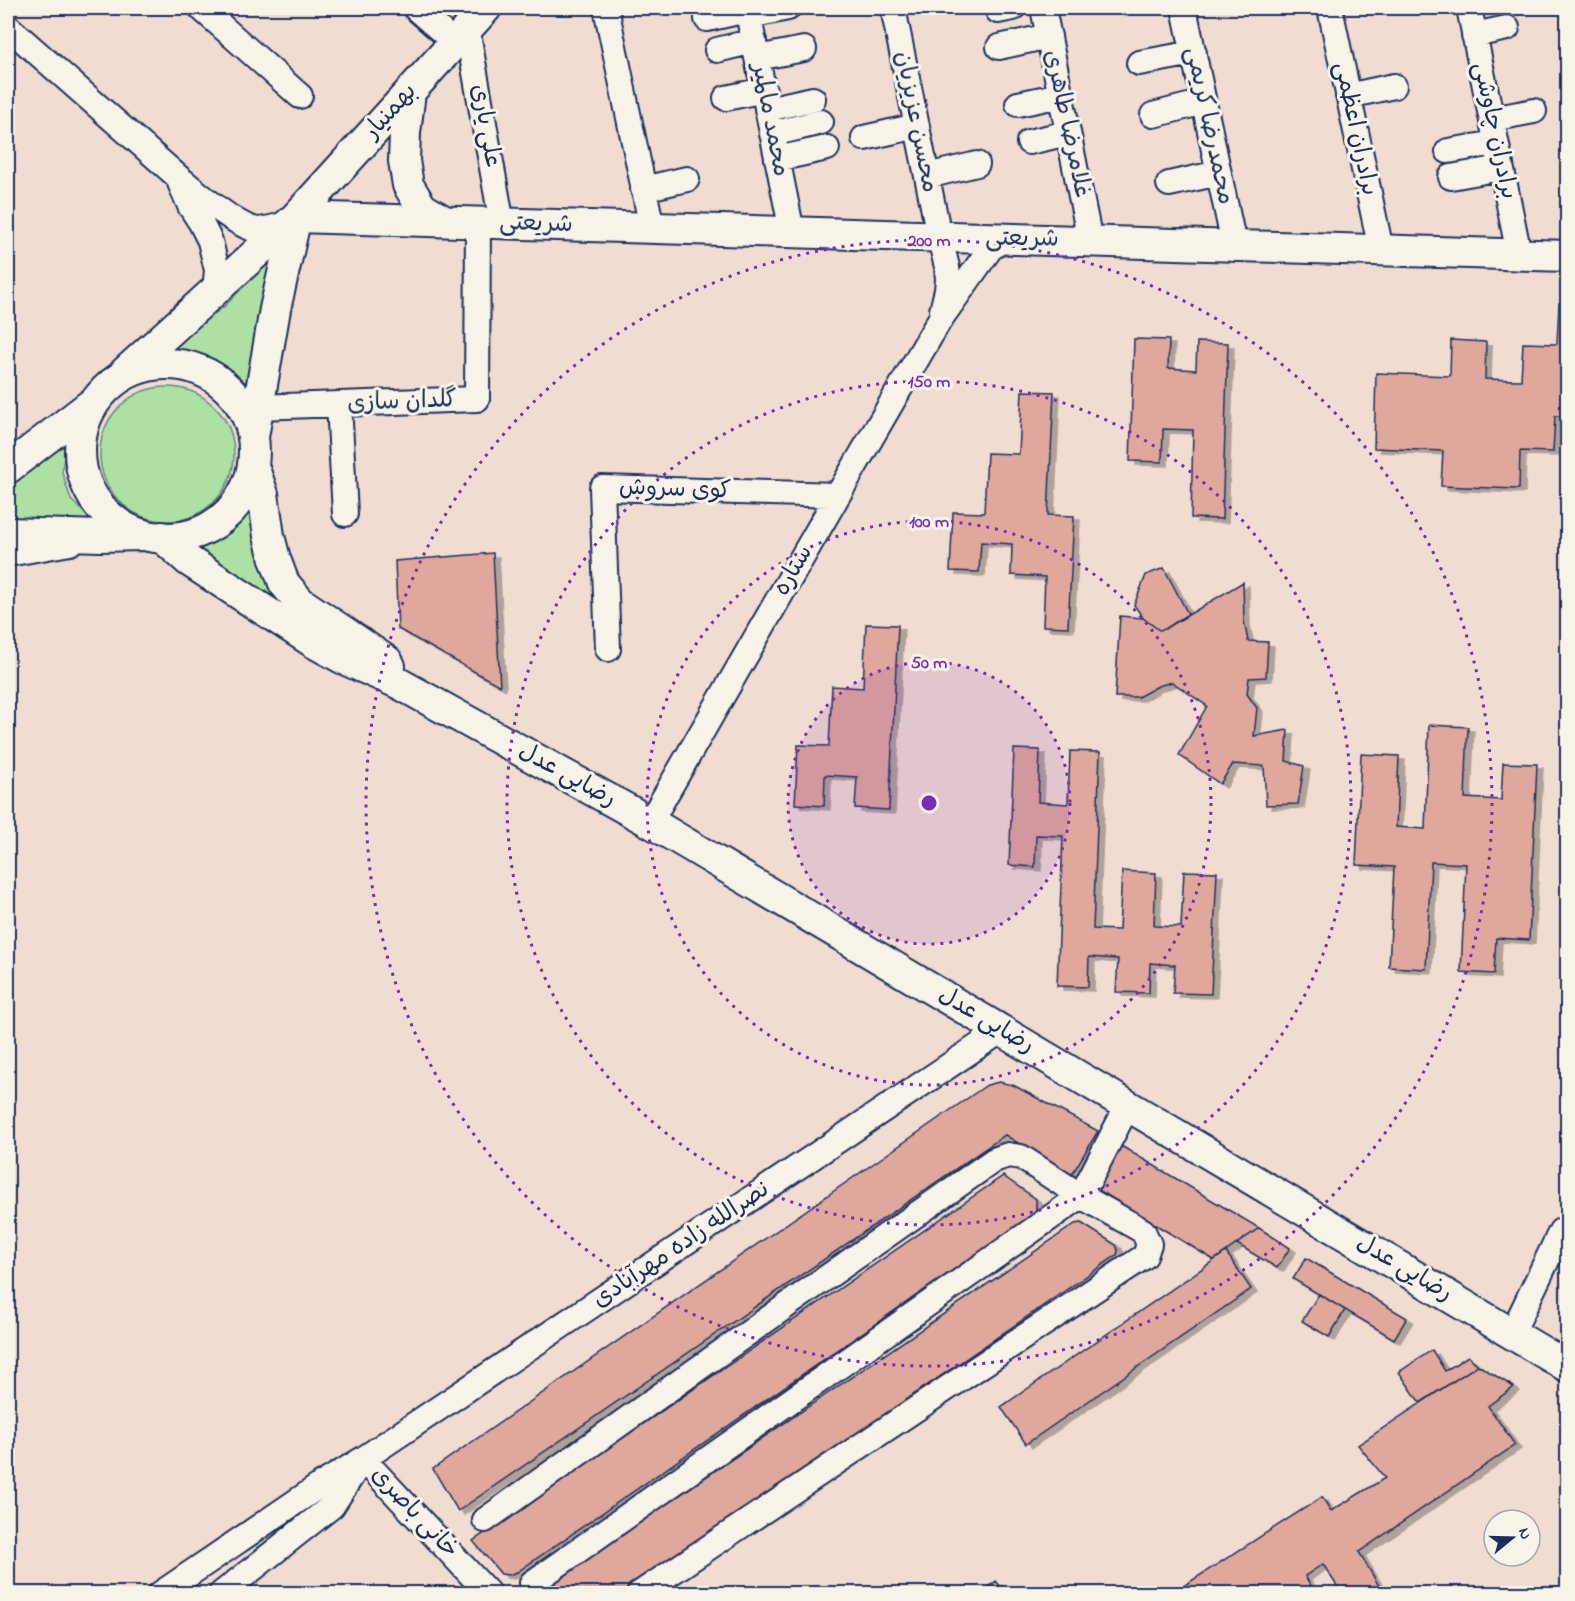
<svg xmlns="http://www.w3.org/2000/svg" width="1575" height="1601" viewBox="0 0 1575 1601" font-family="'Indie Flower','Playpen Sans Arabic',sans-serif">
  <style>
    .green { fill: #ade1a3; stroke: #648880; stroke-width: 1.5 }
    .building { fill: #e0a79c; stroke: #1b2f5e; stroke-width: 1.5; filter: url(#shadow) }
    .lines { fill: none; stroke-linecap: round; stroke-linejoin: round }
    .minor-casing { stroke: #1b2f5e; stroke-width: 28 }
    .major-casing { stroke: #1b2f5e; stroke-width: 34 }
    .minor { stroke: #f7f3e8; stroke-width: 24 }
    .major { stroke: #f7f3e8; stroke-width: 30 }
    .ring { fill: none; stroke: #7b2cbf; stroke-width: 3; stroke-dasharray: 3 6 }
    .labels { text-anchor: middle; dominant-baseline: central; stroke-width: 6; stroke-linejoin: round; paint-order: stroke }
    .street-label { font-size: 24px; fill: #1b2f5e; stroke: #f7f3e8 }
    .centre { fill: #7b2cbf; stroke: #f7f3e8; stroke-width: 3 }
    .ring-label { font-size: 18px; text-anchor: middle; font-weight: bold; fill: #7b2cbf; stroke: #f7f3e8; stroke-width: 6; stroke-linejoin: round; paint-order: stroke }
  </style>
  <defs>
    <filter id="shadow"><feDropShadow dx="6" dy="4" stdDeviation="0" flood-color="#0004"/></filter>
  </defs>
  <rect width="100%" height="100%" fill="#f0dcd1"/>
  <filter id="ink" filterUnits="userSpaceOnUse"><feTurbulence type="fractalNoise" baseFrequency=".0167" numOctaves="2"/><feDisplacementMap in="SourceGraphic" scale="12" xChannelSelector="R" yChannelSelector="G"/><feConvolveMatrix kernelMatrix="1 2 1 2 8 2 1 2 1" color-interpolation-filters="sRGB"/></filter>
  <g filter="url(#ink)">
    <path class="green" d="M 431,8 L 456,8 L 446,20 Z
      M 287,240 C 276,267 265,293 258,321 C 252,342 252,365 251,387 L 227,367 L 202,355 L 165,351 L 226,305 Z
      M100 454a67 67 0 1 1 134 0a67 67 0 1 1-134 0Z
      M 66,440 L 62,472 L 71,500 L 101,528 L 8,525 L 8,487 Z
      M 255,502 L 290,611 L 188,548 L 215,541 L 235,527 Z"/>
    <path class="building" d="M 1559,303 L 1568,303 L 1568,416 L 1555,416 L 1553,452 L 1520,451 L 1519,489 L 1441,486 L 1443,451 L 1374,448 L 1376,373 L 1450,376 L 1451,340 L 1486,342 L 1485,379 L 1521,380 L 1523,343 L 1557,344 Z
      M 1134,339 L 1169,340 L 1168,368 L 1196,370 L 1197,342 L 1228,343 L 1222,519 L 1191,518 L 1193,430 L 1163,429 L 1162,462 L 1130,461 Z
      M 1022,391 L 1054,392 L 1048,515 L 1074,516 L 1068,627 L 1043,626 L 1045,577 L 1011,575 L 1012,544 L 981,542 L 979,572 L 950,571 L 953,512 L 984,513 L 987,453 L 1019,454 Z
      M 493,553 L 500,686 L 398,629 L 395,561 Z
      M 1164,568 L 1188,614 L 1165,629 L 1159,630 L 1143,618 L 1134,605 L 1146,575 Z
      M 1243,582 L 1244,621 L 1248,641 L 1268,642 L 1266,677 L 1249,678 L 1247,694 L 1257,708 L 1254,736 L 1288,730 L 1286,761 L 1304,766 L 1298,804 L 1266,805 L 1264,766 L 1233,764 L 1220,784 L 1179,755 L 1207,706 L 1172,682 L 1158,686 L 1138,697 L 1115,697 L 1120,616 L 1143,618 L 1159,630 L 1165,629 Z
      M 866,624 L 898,625 L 889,810 L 855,808 L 857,777 L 825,775 L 824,806 L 795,804 L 798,745 L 829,746 L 832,686 L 863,688 Z
      M 1429,725 L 1468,727 L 1465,798 L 1501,800 L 1503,763 L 1537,764 L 1529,940 L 1496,938 L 1494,974 L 1461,972 L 1466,864 L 1431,862 L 1426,969 L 1389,967 L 1394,867 L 1356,865 L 1361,754 L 1399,756 L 1396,827 L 1425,829 Z
      M 1014,749 L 1040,750 L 1038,802 L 1068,804 L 1070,751 L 1100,752 L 1093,929 L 1119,930 L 1122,871 L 1156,873 L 1154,926 L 1181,927 L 1184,871 L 1217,872 L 1211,994 L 1173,993 L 1175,965 L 1150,963 L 1149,993 L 1116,992 L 1118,959 L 1089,957 L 1088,987 L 1057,986 L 1063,836 L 1036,835 L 1035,867 L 1009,865 Z
      M 999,1082 L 1013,1085 L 1098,1131 L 1071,1176 L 1005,1135 L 458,1511 L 433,1469 L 978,1091 L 987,1085 Z
      M 1116,1143 L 1259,1228 L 1214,1260 L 1092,1186 Z
      M 1568,1155 L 1568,1191 L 1563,1162 Z
      M 1003,1176 L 1036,1199 L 1036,1211 L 1030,1217 L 517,1572 L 509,1575 L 501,1574 L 473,1541 Z
      M 1081,1223 L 1116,1245 L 1118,1250 L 1117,1255 L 624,1594 L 535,1594 L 1075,1224 Z
      M 1259,1228 L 1290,1248 L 1277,1268 L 1237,1244 Z
      M 1226,1252 L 1251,1289 L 1026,1444 L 1001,1407 Z
      M 1306,1258 L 1407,1318 L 1394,1339 L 1293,1279 Z
      M 1319,1294 L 1345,1310 L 1329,1337 L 1302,1321 Z
      M 1432,1350 L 1445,1371 L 1468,1356 L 1478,1365 L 1420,1403 L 1399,1372 Z
      M 1478,1365 L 1514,1387 L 1488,1406 L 1515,1445 L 1359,1552 L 1384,1594 L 1342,1594 L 1323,1564 L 1305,1576 L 1316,1594 L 1171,1594 L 1322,1497 L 1331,1511 L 1385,1478 L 1358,1445 Z
      M 996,1581 L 1007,1594 L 981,1594 Z"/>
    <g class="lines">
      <g class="minor-casing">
        <path id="minor" d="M 201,8 L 300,96
          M 415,8 L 454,42
          M 606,8 L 652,228
          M 747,8 L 792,232
          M 893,8 L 937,226 L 947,267 L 948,279 L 947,290 L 942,311
          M 1043,8 L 1090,241
          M 1184,8 L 1234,245
          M 1330,8 L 1381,250
          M 1469,8 L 1519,254
          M 998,11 L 1013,8
          M 749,16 L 788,8
          M 707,19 L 747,10
          M 8,27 L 177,176 C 192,188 240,230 259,230 C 268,229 278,226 287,224
          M 467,28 L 502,224
          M 1474,35 L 1507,28
          M 999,47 L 1049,36
          M 717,50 L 754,41
          M 757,58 L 804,49
          M 1139,63 L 1194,53
          M 1348,96 L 1394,86
          M 726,98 L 764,90
          M 1018,104 L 1061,95
          M 767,109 L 813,99
          M 1153,115 L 1204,102
          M 1492,119 L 1534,111
          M 772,134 L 821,122
          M 864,138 L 917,126
          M 1029,142 L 1068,133
          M 1448,151 L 1496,143
          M 777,159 L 827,148
          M 927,176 L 977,164
          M 1451,177 L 1501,168
          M 180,183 L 190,206 L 201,223 L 210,241 L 217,270 L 215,290
          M 1169,184 L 1219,173
          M 643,189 L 687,179
          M 339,404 L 345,514
          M 258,407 L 477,399 L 478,222
          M 8,554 L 70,543
          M 608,649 L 602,488 L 838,495
          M 650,822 L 838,495 L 939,321 L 990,249 L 1003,239
          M 1512,1333 L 1561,1231
          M 363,1459 L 489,1594
          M 485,1520 L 803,1294 L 994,1160 L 1008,1155 L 1021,1157 L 1081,1196 L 1143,1231 L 1149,1244 L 1145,1256 L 639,1594
          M 532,1583 L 1081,1196 L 1128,1105
          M 160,1594 L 319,1486 L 363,1459 L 1002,1030
          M 221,1594 L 332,1506 L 358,1466"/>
      </g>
      <g class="major-casing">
        <path id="major" d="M 410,92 L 405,133 L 404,161 L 408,185 L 422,208 L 444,221
          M 296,217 L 1568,256
          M80 451a87 87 0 1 1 174 0a87 87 0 1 1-174 0Z
          M 125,372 L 296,217 L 486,8
          M 253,437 L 275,309 L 296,217
          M 253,466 L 263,494 L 269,536 L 275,559 L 284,583 L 300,602 L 387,661 L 390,666
          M 8,468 L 94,402
          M 8,533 L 100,536 L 142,535
          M 162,537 L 189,561 L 313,642 L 344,659 L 400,684 L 650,822 L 1568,1367"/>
      </g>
      <use href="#minor" class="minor"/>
      <use href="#major" class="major"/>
    </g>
  </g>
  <circle cx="929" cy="803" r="141" fill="#7b2cbf" fill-opacity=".12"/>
  <g class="ring">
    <circle cx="929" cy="803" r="141"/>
    <circle cx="929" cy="803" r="282"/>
    <circle cx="929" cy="803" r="422"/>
    <circle cx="929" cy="803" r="563"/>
  </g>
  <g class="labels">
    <g class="street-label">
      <text transform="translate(391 112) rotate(-48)">بهمنیار</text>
      <text transform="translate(770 120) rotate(79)">محمد مالمیر</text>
      <text transform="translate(916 122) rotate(79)">محسن عزیزیان</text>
      <text transform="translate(1067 124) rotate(78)">غلامرضا طاهری</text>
      <text transform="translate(485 126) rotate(80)">علی یاری</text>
      <text transform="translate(1209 126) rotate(78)">محمدرضا کریمی</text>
      <text transform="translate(1355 129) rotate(78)">برادران اعظمی</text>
      <text transform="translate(1494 131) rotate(78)">برادران چاوشی</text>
      <text transform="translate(536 224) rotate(2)">شریعتی</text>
      <text transform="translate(1022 239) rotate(1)">شریعتی</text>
      <text transform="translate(402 402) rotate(-2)">گلدان سازی</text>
      <text transform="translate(675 490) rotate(2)">کوی سروش</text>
      <text transform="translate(794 571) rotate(-60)">ستاره</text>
      <text transform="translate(567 776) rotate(29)">رضایی عدل</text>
      <text transform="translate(986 1021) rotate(31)">رضایی عدل</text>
      <text transform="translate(682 1245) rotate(-34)">نصرالله زاده مهرآبادی</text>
      <text transform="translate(1404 1269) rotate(31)">رضایی عدل</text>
      <text transform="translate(414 1513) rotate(47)">خانی باصری</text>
    </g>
  </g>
  <circle cx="929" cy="803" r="9" class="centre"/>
  <g class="ring-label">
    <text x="929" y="246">200 m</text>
    <text x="929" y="387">150 m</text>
    <text x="929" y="527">100 m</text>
    <text x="929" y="668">50 m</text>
  </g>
  <rect width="1575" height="1601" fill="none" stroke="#f7f3e8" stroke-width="30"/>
  <rect x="15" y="15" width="1545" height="1571" fill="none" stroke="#1b2f5e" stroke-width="2" filter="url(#ink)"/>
  <g transform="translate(1512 1538) rotate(71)"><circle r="28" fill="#f7f3e8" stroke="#9fa5b1" stroke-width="1.5"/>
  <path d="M0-4.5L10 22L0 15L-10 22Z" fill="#1b2f5e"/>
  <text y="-9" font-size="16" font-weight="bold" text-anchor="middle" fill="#1b2f5e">N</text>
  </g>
</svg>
